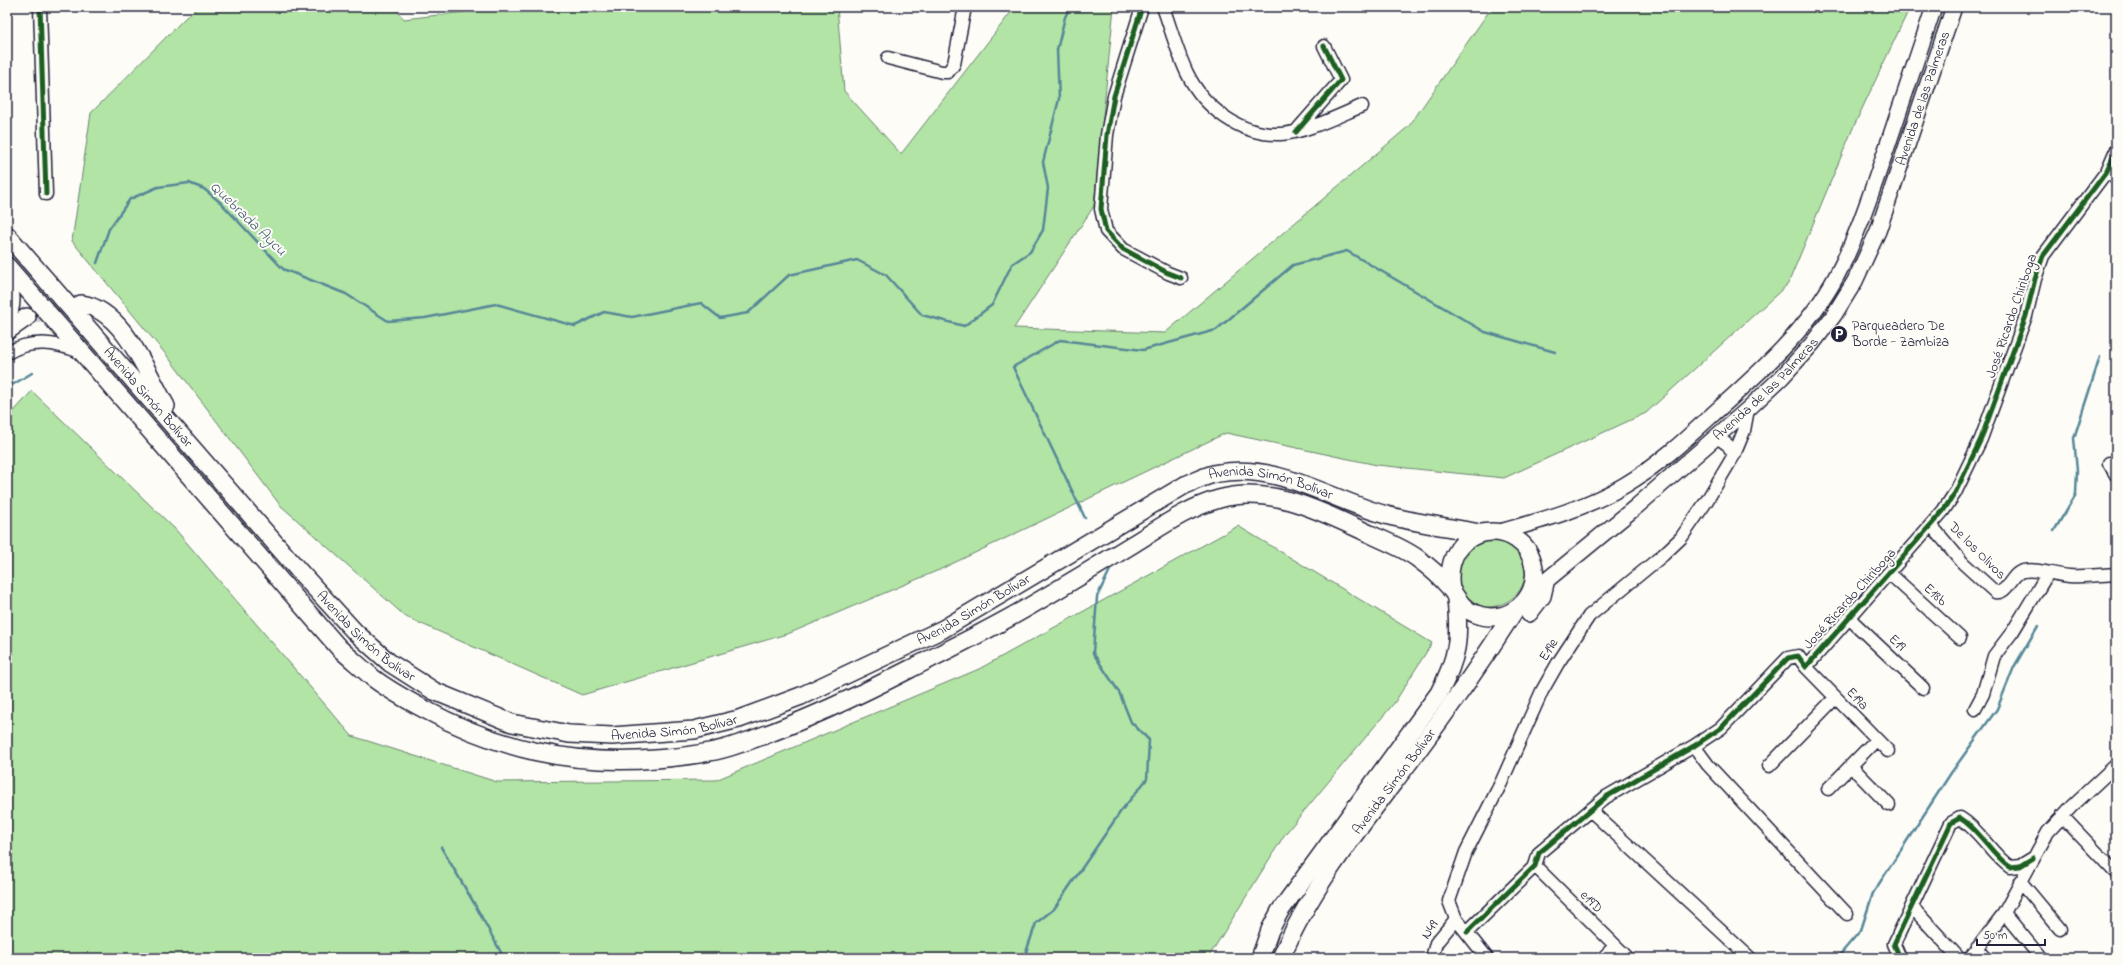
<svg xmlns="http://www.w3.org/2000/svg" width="2123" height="965" viewBox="0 0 2123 965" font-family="'Indie Flower',sans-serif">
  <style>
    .green { fill: #b2e4a5; stroke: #6a8370 }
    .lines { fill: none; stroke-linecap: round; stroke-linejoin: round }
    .stream { stroke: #578798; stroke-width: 2.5 }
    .highway-tunnel { stroke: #d1d0d1; stroke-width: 17; stroke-dasharray: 17 8; stroke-linecap: butt }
    .minor-casing { stroke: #22223b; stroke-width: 15 }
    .major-casing { stroke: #22223b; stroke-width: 18 }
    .highway-casing { stroke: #22223b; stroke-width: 20 }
    .minor { stroke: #fdfcf7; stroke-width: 12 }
    .major { stroke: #fdfcf7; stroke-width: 15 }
    .highway { stroke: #fdfcf7; stroke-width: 17 }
    .cycleway-casing { stroke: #fdfcf7; stroke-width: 8 }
    .cycleway { stroke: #1b5e20; stroke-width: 5 }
    .labels { text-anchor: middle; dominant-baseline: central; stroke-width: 4; stroke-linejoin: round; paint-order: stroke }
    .street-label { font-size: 14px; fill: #22223b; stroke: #fdfcf7 }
    .poi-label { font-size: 14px; fill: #22223b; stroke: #fdfcf7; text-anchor: start }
    .water-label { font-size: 15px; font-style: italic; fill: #415d71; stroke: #fdfcf7 }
  </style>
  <rect width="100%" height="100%" fill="#fdfcf7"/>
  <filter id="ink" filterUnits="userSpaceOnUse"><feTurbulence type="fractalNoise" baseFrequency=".025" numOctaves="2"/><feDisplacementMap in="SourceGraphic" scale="8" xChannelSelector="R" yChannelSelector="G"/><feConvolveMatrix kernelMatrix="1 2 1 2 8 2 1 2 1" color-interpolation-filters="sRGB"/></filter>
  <g filter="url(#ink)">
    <path class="green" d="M 199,7 L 393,7 L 404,19 L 491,9 L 482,7 L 837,7 L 844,91 L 901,154 L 1015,7 L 1114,7 L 1094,206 L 1014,328 L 1165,333 L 1409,126 L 1492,7 L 1910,7 L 1853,128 L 1788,284 L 1646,413 L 1504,478 L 1377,465 L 1226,433 L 939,570 L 790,633 L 582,695 L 406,617 L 280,505 L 168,357 L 72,241 L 91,113 L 186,17 Z
      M 32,391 L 175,529 L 352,736 L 497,782 L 716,780 L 979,669 L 1238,526 L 1432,643 L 1395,702 L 1285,834 L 1208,958 L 7,958 L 7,419 Z
      M 1482,534 L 1515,545 C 1518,551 1524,560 1525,567 C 1530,603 1479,622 1459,593 C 1455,587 1455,564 1454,556 Z"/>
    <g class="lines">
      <path class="stream" d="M 97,263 L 109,229 L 130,199 L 158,187 L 189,183 L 204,189 L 220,202 L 283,269 L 346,294 L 388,321 L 425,318 L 496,304 L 575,326 L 604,312 L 632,317 L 701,303 L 720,318 L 748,313 L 789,275 L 857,260 L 886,275 L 922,315 L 964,326 L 992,305 L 1012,264 L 1030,252 L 1043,230 L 1048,188 L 1043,162 L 1059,99 L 1057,50 L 1065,17 L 1070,7
        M 7,388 L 32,373
        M 1085,518 L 1013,367 L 1060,340 L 1143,350 L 1216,330 L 1293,265 L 1347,251 L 1485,332 L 1555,352
        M 2054,531 L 2076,494 L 2077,471 L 2074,438 L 2100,357
        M 441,847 L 474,903 L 504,958
        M 1024,958 L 1036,923 L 1054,909 L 1121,811 L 1147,779 L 1149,740 L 1131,722 L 1119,692 L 1093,653 L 1097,597 L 1110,570
        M 1837,958 L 1861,930 L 1873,893 L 1951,773 L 1997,709 L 2014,667 L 2038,626"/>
      <path class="highway-tunnel" d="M 27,317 L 59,307 L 81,304"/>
      <g class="minor-casing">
        <path id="minor" d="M 40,7 L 46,194
          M 1142,7 L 1114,96 L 1107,135 L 1101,209 L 1106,231 L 1123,249 L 1168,273 L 1181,278
          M 1163,7 C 1171,29 1177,52 1187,73 C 1204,108 1241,136 1281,134 C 1304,133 1340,115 1362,106
          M 888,58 L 942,72 L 948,72 L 954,64 L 965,7
          M 1298,129 L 1341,80 L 1324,46
          M 2107,171 L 2116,179
          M 7,323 C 18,304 13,289 7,269
          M 7,353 C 31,339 55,342 80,352
          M 1717,437 L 1728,445 L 1734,455
          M 2109,463 L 2116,475
          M 1931,525 L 1963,563 L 1995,592 C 2009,594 2010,574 2023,571 C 2038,568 2054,575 2069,576 C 2085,577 2101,575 2116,574
          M 1889,573 L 1960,638
          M 1850,619 L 1923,688
          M 1806,667 L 1888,751
          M 1975,709 L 1983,694 L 1994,656 L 2013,631 L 2048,573
          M 1694,746 L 1708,765 L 1847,914
          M 1769,766 L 1835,698
          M 1851,766 L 1889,805
          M 1828,789 L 1876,740
          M 1590,810 L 1750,958
          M 2062,816 L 2116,873
          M 1535,866 L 1628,958
          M 2020,881 L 2060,929
          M 1912,907 L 1959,958
          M 2004,913 L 2041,958
          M 1467,932 L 1535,866 L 1539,853 L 1606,797 L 1694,746 L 1721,728 L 1788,658 L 1798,656 L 1806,667 L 1943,511 L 1955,493 L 1981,439 L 2026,316 L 2035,279 L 2043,256 L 2107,171 L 2116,150
          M 1977,948 L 1986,958
          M 1432,958 L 1436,943 L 1456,919
          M 1487,958 L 1456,919 L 1449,901 L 1466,852 L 1501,783 L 1542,691 L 1558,663 L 1589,616 L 1663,555 L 1681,538 L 1706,502 L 1734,455 L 1744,431 L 1748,409
          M 1603,958 L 1615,946
          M 1900,958 L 1894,944 L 1951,823 L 1960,818 C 1980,830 1991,854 2010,867 L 2020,866 L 2033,858
          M 1970,958 L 2004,913 L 2048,832 L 2072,806 L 2116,765"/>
      </g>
      <g class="major-casing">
        <g id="major">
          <path d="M 1500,532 C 1543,520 1587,508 1625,485 C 1657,466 1685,440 1712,415 C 1758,374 1808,330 1837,275 C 1858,235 1872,190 1887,147 C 1902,101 1918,54 1934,7"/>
          <path id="s1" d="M 1536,589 L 1637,506 L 1748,409 L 1782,377 L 1812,344 L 1834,315 L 1855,281 L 1878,231 L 1954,7"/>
        </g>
      </g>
      <g class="highway-casing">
        <g id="highway">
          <path id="s2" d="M 7,235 L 300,572 L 355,632 L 390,663 L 434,691 L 512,723 L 569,734 L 612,736 L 694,730 L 739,719 L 801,696 L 943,629 L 1185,485 C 1196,481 1208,474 1219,473 C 1280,463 1330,500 1386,515 C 1416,523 1448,527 1479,533"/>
          <path d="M 7,266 L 339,648 C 350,658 362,668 373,678 C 389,690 407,700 424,709 C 498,749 572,766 656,759 C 680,757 707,754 730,747 C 793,727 852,699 910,669 C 950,649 991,629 1030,606 C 1064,586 1099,565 1133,544 C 1161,527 1187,508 1219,499 C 1271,484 1324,513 1370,534 C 1385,541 1403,548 1417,558 C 1428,566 1441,577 1450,588 C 1458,599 1462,609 1476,614 C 1506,626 1539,600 1534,568 C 1526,515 1440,519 1451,590"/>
          <path d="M 81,304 C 123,309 147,373 166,406"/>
          <path d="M 7,331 L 27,317"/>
          <path d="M 1529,613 L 1542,596 L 1545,583"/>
          <path d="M 1260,958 L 1270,930 L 1280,911 L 1439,693 C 1458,657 1460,639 1456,599"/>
          <path id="s3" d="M 1281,958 C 1311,886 1363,823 1410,761 C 1447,712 1482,662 1515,610"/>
        </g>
      </g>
      <use href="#minor" class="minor"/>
      <use href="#major" class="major"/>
      <use href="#highway" class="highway"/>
      <g class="cycleway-casing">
        <path id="cycleway" d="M 40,7 L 46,194
          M 1142,7 L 1114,96 L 1107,135 L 1101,209 L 1106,231 L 1123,249 L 1168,273 L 1181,278
          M 1296,132 L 1341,80 L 1324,46
          M 1467,932 L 1535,866 L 1539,853 L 1606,797 L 1694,746 L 1721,728 L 1788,658 L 1798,656 L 1806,667 L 1943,511 L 1955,493 L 1981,439 L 2026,316 L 2035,279 L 2043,256 L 2107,171 L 2116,150
          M 1900,958 L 1894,944 L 1951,823 L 1960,818 C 1980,830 1991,854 2010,867 L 2020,866 L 2033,858"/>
      </g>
      <use href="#cycleway" class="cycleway"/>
    </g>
  </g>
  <defs>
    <g id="parking-disc" transform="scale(0.9)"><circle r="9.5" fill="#22223b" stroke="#fdfcf7"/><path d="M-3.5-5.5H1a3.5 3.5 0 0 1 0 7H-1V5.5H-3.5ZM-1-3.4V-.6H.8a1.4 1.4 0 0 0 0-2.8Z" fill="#fff"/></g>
  </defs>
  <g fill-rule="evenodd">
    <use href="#parking-disc" x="1839" y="334"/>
  </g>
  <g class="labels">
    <g class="street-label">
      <text stroke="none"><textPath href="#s1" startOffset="641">Avenida de las Palmeras</textPath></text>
      <text transform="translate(2012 316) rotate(-71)">José Ricardo Chiriboga</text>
      <text stroke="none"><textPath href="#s1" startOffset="305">Avenida de las Palmeras</textPath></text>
      <text stroke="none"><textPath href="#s2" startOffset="215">Avenida Simón Bolívar</textPath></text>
      <text stroke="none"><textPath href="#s2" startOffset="1535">Avenida Simón Bolívar</textPath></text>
      <text transform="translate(1977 551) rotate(45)">De los Olivos</text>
      <text transform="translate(1935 595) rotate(42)">E18b</text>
      <text transform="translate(1850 599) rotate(-48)">José Ricardo Chiriboga</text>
      <text stroke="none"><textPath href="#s2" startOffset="1200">Avenida Simón Bolívar</textPath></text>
      <text stroke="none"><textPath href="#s2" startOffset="539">Avenida Simón Bolívar</textPath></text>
      <text transform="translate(1897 643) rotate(43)">E19</text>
      <text transform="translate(1549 650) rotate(-59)">E19e</text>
      <text transform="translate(1857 699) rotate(46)">E19a</text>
      <text stroke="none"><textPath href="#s2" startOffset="875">Avenida Simón Bolívar</textPath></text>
      <text stroke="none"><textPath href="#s3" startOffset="210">Avenida Simón Bolívar</textPath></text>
      <text transform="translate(1591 902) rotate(45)">e19D</text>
      <text transform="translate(1430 930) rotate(-57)">N49</text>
    </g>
    <g class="poi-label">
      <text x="1852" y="326">Parqueadero De<tspan x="1852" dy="16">Borde - Zambiza</tspan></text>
    </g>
    <g class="water-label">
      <text transform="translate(248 219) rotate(44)">Quebrada Aycu</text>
    </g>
  </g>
  <rect width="2123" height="965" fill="none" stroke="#fdfcf7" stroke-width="24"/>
  <rect x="12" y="12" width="2099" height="941" fill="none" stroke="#22223b" stroke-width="1.5" filter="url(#ink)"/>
  <path d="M1977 939v6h68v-6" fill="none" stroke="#22223b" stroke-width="2"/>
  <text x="1983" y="939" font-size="12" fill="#22223b" stroke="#fdfcf7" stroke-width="3" paint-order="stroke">50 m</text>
</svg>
